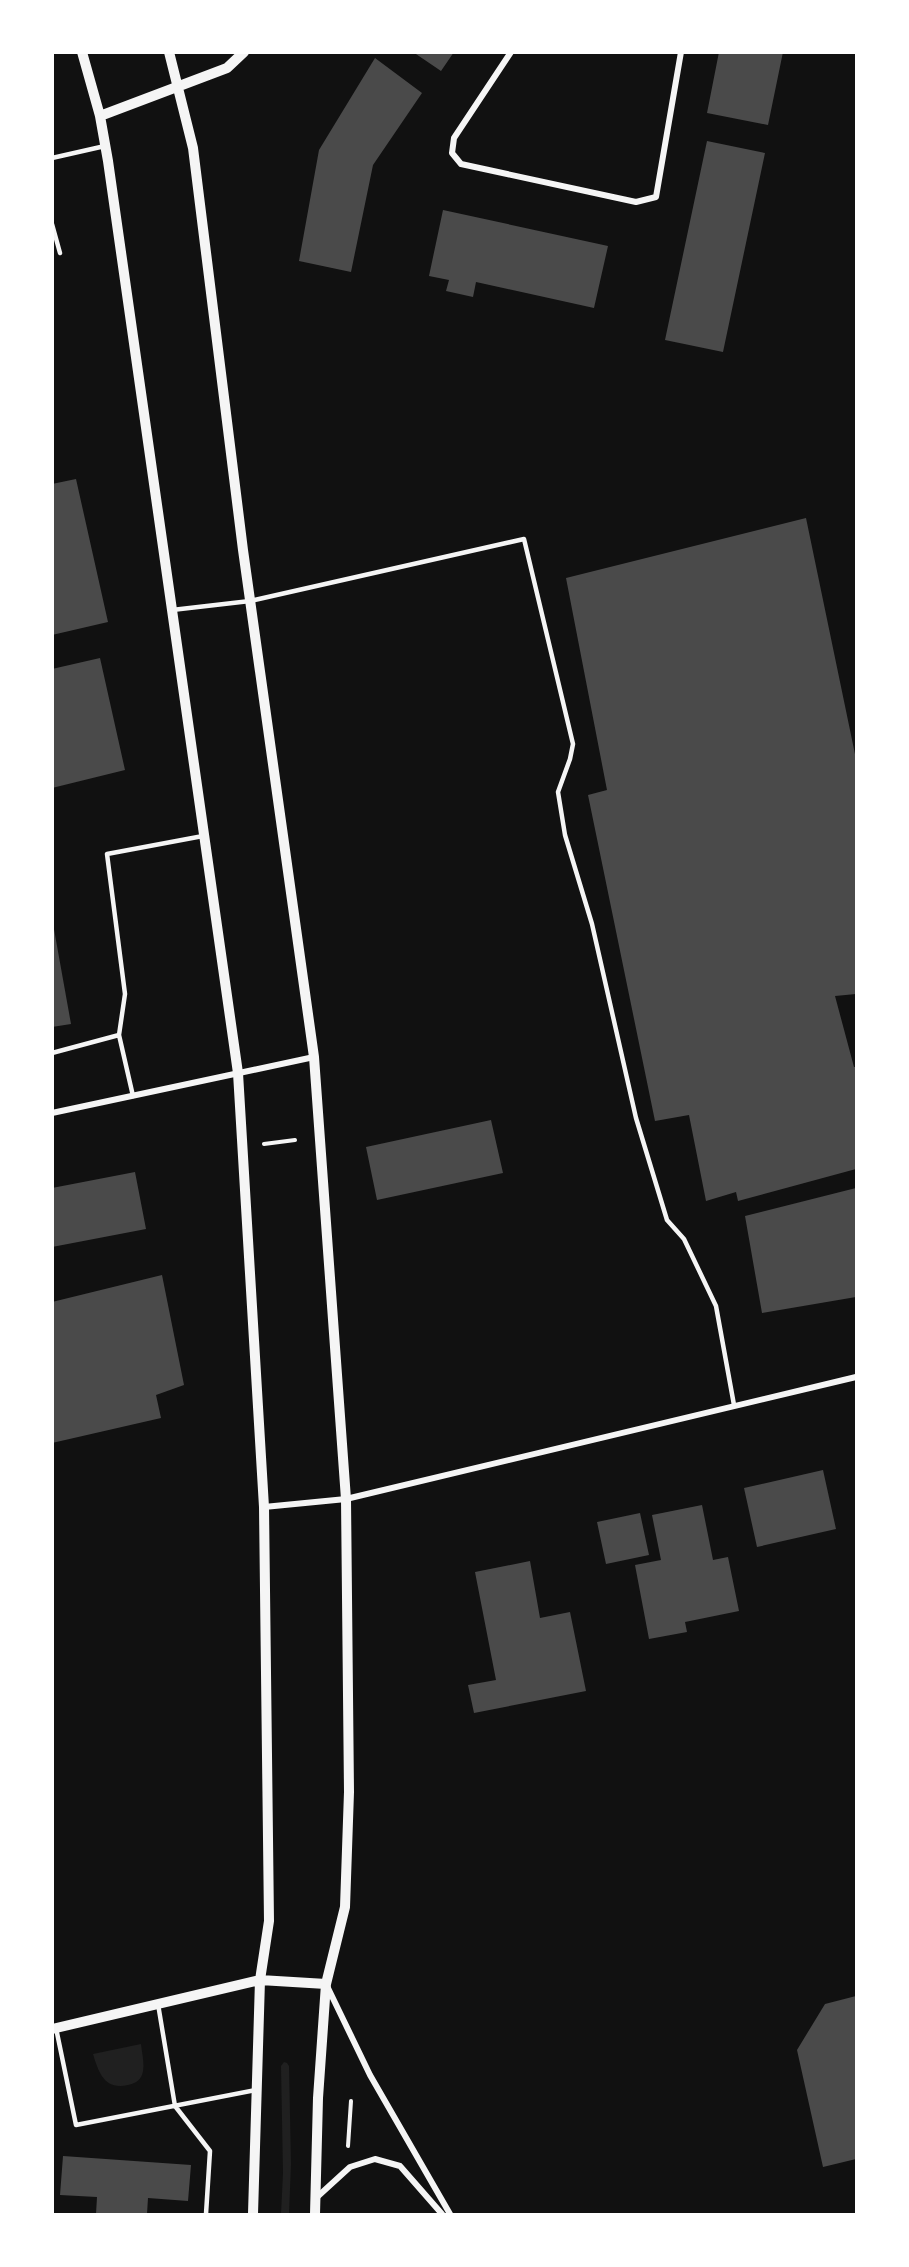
<svg xmlns="http://www.w3.org/2000/svg" width="909" height="2267" viewBox="0 0 909 2267" font-family="Inter,sans-serif">
  <style>
    .green { fill: #202020 }
    .building { fill: #4a4a4a }
    .lines { fill: none; stroke-linecap: round; stroke-linejoin: round }
    .path { stroke: #f5f5f5; stroke-width: 4 }
    .service { stroke: #f5f5f5; stroke-width: 4.5 }
    .minor { stroke: #f5f5f5; stroke-width: 6 }
    .tertiary { stroke: #f5f5f5; stroke-width: 10 }
  </style>
  <rect width="100%" height="100%" fill="#111"/>
  <path class="green" d="M 141,2044 C 142,2054 146,2068 141,2077 C 138,2082 133,2084 128,2085 C 105,2090 99,2074 93,2054 Z
    M 284,2062 L 287,2063 L 289,2066 L 291,2164 L 289,2214 L 281,2214 L 283,2173 L 281,2066 Z"/>
  <path class="building" d="M 413,52 L 454,52 L 441,71 Z
    M 719,52 L 783,52 L 768,125 L 707,113 Z
    M 375,58 L 422,93 L 373,165 L 351,272 L 299,261 L 319,150 Z
    M 707,141 L 765,153 L 723,352 L 665,340 Z
    M 443,210 L 608,246 L 594,308 L 476,282 L 473,297 L 446,291 L 449,280 L 429,276 Z
    M 76,479 L 108,622 L 52,635 L 52,484 Z
    M 806,518 L 856,759 L 856,994 L 835,996 L 854,1067 L 856,1067 L 856,1169 L 738,1201 L 736,1192 L 706,1201 L 689,1115 L 655,1121 L 588,795 L 607,790 L 566,578 Z
    M 100,658 L 125,770 L 52,788 L 52,669 Z
    M 52,918 L 71,1024 L 52,1027 Z
    M 491,1120 L 503,1173 L 377,1200 L 366,1147 Z
    M 135,1172 L 146,1229 L 52,1247 L 52,1188 Z
    M 856,1188 L 856,1297 L 762,1313 L 745,1216 Z
    M 162,1275 L 184,1385 L 156,1395 L 161,1418 L 52,1443 L 52,1302 Z
    M 823,1470 L 836,1529 L 757,1547 L 744,1488 Z
    M 702,1505 L 713,1560 L 728,1557 L 739,1611 L 685,1622 L 687,1632 L 649,1639 L 635,1565 L 661,1560 L 652,1515 Z
    M 640,1513 L 649,1555 L 606,1564 L 597,1522 Z
    M 530,1561 L 540,1618 L 570,1612 L 586,1691 L 474,1713 L 468,1685 L 496,1680 L 475,1572 Z
    M 856,1996 L 856,2159 L 823,2167 L 797,2050 L 825,2004 Z
    M 63,2156 L 191,2165 L 188,2201 L 148,2198 L 147,2214 L 96,2214 L 97,2197 L 60,2195 Z"/>
  <g class="lines">
    <path class="path" d="M 264,1144 L 295,1140
      M 348,2146 L 351,2101"/>
    <path class="service" d="M 52,158 L 105,146
      M 52,224 L 60,253
      M 172,610 L 250,601 L 524,539 L 573,744 L 570,759 L 558,792 L 565,835 L 592,924 L 636,1118 L 667,1220 L 684,1239 L 716,1306 L 734,1405
      M 52,1053 L 119,1035
      M 133,1096 L 119,1035 L 125,994 L 107,854 L 203,836
      M 158,2004 L 175,2106 L 210,2151 L 206,2214
      M 56,2028 L 76,2125 L 256,2090"/>
    <path class="minor" d="M 511,52 L 454,138 L 452,153 L 461,164 L 636,202 L 656,197 L 681,52
      M 52,1113 L 314,1057
      M 264,1507 L 346,1499 L 856,1377
      M 328,1988 L 370,2075 L 450,2214
      M 316,2198 L 350,2167 L 375,2159 L 400,2166 L 442,2214"/>
    <path class="tertiary" d="M 82,52 L 100,116 L 108,161 L 238,1073 L 264,1507 L 269,1921 L 260,1980 L 253,2214
      M 169,52 L 193,148 L 243,550 L 314,1057 L 346,1499 L 349,1792 L 345,1907 L 326,1984 L 318,2098 L 315,2214
      M 100,116 L 227,68 L 244,52
      M 52,2029 L 260,1980 L 326,1984"/>
  </g>
  <rect width="909" height="2267" fill="none" stroke="#ffffff" stroke-width="108"/>
</svg>
